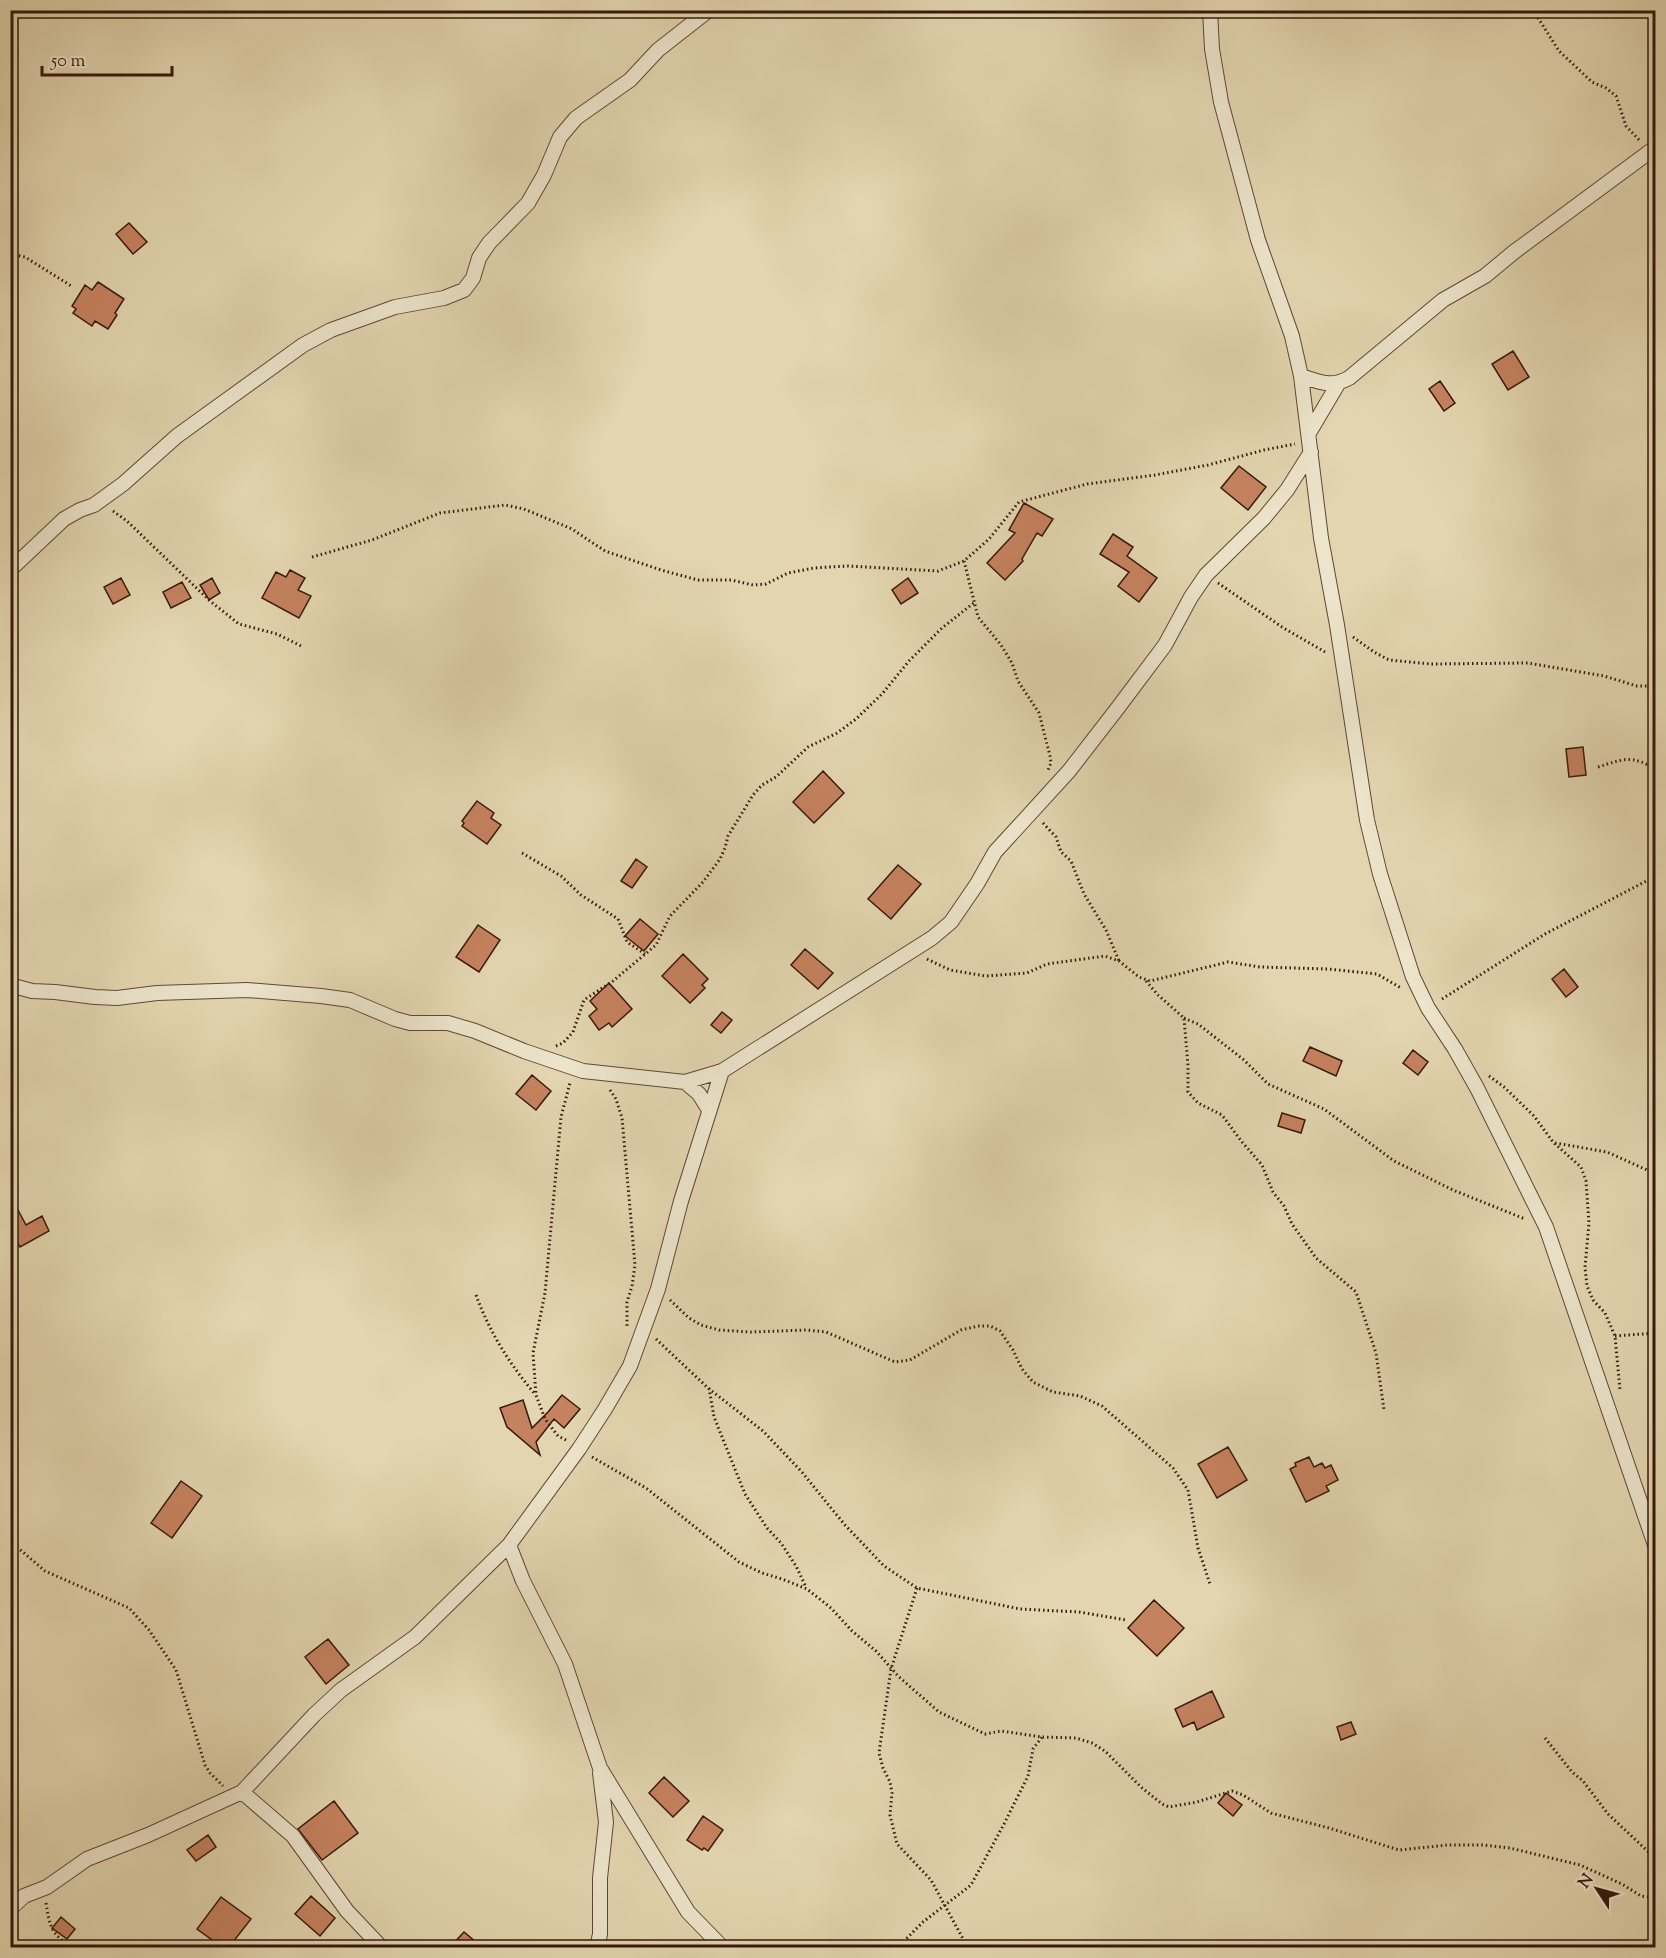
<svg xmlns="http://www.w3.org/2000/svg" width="1666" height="1958" viewBox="0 0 1666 1958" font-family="'Sorts Mill Goudy',serif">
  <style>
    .building { fill: #c5825e; stroke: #36180d; stroke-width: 1.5 }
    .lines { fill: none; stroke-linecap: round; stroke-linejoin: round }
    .street-casing { stroke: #614736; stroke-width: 16 }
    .path { stroke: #36180d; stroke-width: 3; stroke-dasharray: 1.5 3; stroke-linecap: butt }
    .street { stroke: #ece4cb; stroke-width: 14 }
  </style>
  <rect width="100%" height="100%" fill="#e2d5af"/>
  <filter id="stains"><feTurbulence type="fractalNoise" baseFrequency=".00333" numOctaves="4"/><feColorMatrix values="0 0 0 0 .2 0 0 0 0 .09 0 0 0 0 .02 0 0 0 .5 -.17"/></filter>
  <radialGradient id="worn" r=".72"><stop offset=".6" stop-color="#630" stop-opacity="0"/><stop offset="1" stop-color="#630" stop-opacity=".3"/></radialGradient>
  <path class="building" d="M 129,223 L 147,242 L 133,254 L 116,234 Z
    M 98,282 L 124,299 L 115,313 L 117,315 L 108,329 L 95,321 L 92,326 L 73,313 L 76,309 L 72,306 L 85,285 L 92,290 Z
    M 1513,351 L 1529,377 L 1508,390 L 1492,364 Z
    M 1440,381 L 1455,403 L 1444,411 L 1429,389 Z
    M 1239,466 L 1266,487 L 1248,510 L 1221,488 Z
    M 1024,503 L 1053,519 L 1042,536 L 1037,533 L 1022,559 L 1023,561 L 1005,580 L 987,563 L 1015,533 L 1009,530 Z
    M 1113,534 L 1133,547 L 1127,556 L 1157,578 L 1139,602 L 1118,586 L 1129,572 L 1100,554 Z
    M 290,570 L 305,578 L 298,590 L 311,596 L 299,618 L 262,598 L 276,572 L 286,577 Z
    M 121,578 L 130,595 L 113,604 L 104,587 Z
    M 212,578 L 220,593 L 209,600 L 200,585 Z
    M 908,578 L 918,593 L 901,604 L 892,590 Z
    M 182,582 L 191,598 L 171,608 L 163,592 Z
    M 1583,747 L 1586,775 L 1569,777 L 1566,749 Z
    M 823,771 L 844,793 L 814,823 L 793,802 Z
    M 477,801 L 494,813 L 491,818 L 501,825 L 487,844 L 462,826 L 464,823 L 462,821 Z
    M 636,859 L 647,867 L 632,888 L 621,881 Z
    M 898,865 L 921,884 L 891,919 L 868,899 Z
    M 640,919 L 658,934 L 644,951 L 625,936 Z
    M 478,925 L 500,940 L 479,972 L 456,957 Z
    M 805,949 L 833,973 L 818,989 L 791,965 Z
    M 683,954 L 708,979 L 702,985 L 705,988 L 690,1003 L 662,976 Z
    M 1564,969 L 1578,987 L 1566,997 L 1552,979 Z
    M 609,983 L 632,1009 L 612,1027 L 609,1023 L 599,1030 L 589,1016 L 597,1009 L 590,1001 Z
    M 722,1012 L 732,1020 L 721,1033 L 711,1025 Z
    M 1310,1047 L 1342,1061 L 1336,1076 L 1303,1061 Z
    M 1413,1050 L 1428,1062 L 1418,1075 L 1403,1063 Z
    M 532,1075 L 551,1091 L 536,1110 L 516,1094 Z
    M 1282,1113 L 1305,1120 L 1301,1133 L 1278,1126 Z
    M 10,1195 L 26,1225 L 42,1216 L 49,1231 L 20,1247 L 10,1229 Z
    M 562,1395 L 580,1409 L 564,1428 L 554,1419 L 536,1442 L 540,1455 L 507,1427 L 500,1408 L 523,1400 L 532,1428 L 548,1412 Z
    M 1228,1447 L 1247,1480 L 1217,1498 L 1198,1464 Z
    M 1309,1457 L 1314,1467 L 1322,1463 L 1325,1468 L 1331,1465 L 1338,1480 L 1326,1486 L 1329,1491 L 1306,1502 L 1290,1469 L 1296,1466 L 1295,1463 Z
    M 181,1481 L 202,1496 L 172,1538 L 151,1523 Z
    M 1154,1600 L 1184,1628 L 1157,1656 L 1128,1628 Z
    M 328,1639 L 349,1665 L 326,1684 L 305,1657 Z
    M 1212,1691 L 1224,1717 L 1197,1730 L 1194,1722 L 1183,1727 L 1175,1709 Z
    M 1351,1722 L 1356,1734 L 1341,1740 L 1337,1727 Z
    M 664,1777 L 689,1801 L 673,1817 L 649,1793 Z
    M 1226,1793 L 1242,1805 L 1233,1816 L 1218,1803 Z
    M 334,1801 L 358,1833 L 322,1860 L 298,1829 Z
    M 703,1816 L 723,1830 L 708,1851 L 704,1848 L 702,1850 L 687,1840 Z
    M 208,1835 L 216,1847 L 196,1861 L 187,1850 Z
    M 311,1896 L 335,1918 L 320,1936 L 295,1914 Z
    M 221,1897 L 251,1919 L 229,1947 L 222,1947 L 197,1929 Z
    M 61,1917 L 75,1929 L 67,1939 L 52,1928 Z
    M 464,1932 L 482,1947 L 450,1947 Z"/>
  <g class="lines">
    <g class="street-casing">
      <path id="street" d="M 1210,10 L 1212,49 L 1221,102 L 1258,240 L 1292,336 L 1301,376 L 1321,538 L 1337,625 L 1367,820 L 1380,874 L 1413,977 L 1428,1008 L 1455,1049 L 1477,1088 L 1546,1227 L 1656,1548
        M 1301,376 C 1321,382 1330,388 1349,378 L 1443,300 L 1485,276 L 1514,252 L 1656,147
        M 1309,433 L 1338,384
        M 10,570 L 64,519 L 80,510 L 94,505 L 123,484 L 177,436 L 303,345 L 331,330 L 395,307 L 444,298 L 464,290 L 473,278 L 479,258 L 489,243 L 528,203 L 544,175 L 560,137 L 576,118 L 630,80 L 658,50 L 709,10
        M 10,985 L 32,991 L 55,992 L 95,997 L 117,998 L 157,993 L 247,990 L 321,996 L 350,1000 L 395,1019 L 410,1023 L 448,1023 L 475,1031 L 524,1051 L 583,1071 L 685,1082 L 722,1071 L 932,938 L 951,922 L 977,884 L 995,852 L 1069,771 L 1117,709 L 1165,645 L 1191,597 L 1206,575 L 1264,518 L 1287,490 L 1311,452
        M 685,1082 L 699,1094 L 709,1110
        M 509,1545 L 523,1581 L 565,1664 L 600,1768 L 688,1912 L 723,1948
        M 242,1792 L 293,1836 L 347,1911 L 382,1948
        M 10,1909 L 24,1896 L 47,1887 L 87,1859 L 148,1835 L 242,1792 L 314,1715 L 341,1690 L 415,1637 L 509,1545 L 579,1449 L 605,1409 L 630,1366 L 658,1289 L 681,1201 L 722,1071
        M 597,1948 L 600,1934 L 600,1878 L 606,1822 L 600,1773"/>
    </g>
    <path class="path" d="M 1533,10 L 1559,51 L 1592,82 L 1606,88 L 1616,96 L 1626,126 L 1641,142
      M 10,254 L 25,257 L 73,287
      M 113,511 L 127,521 L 210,601 L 239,624 L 277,634 L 303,647
      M 312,557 L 372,540 L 440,513 L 505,505 L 524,509 L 572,529 L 605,551 L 661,570 L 698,580 L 731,580 L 753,585 L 766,584 L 788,573 L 814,568 L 847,566 L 938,571 L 964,561 L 989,539 L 1019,502 L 1087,484 L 1155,475 L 1208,465 L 1264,450 L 1295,444
      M 964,561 L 978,617 L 1001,645 L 1012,663 L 1018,681 L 1039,713 L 1050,756 L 1051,763 L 1048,770
      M 1218,583 L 1282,627 L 1325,652
      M 1353,637 L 1374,652 L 1389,660 L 1431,664 L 1528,663 L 1604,676 L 1637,686 L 1656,686
      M 1598,767 C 1623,759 1632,754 1656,770
      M 1043,823 L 1056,837 L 1061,852 L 1071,861 L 1084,894 L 1106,930 L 1119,961
      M 522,853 L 561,876 L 581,895 L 618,919 L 627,942 L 645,954
      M 927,959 L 950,970 L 986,976 L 1027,973 L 1047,964 L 1105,956 L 1119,961 L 1139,977 L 1150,981 L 1228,962 L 1260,967 L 1328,969 L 1377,974 L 1401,988
      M 1146,981 L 1158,995 L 1184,1018 L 1188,1066 L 1188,1092 L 1198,1103 L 1222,1115 L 1242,1142 L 1262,1165 L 1273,1192 L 1284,1206 L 1292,1224 L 1316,1258 L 1356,1292 L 1376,1353 L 1384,1410
      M 1442,999 L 1545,934 L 1656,876
      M 1184,1018 L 1198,1024 L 1244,1060 L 1268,1084 L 1324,1109 L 1394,1161 L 1453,1190 L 1525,1219
      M 556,1046 L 563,1043 L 573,1032 L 584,1000 L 613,981 L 656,945 L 670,916 L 703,882 L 720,859 L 725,848 L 728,836 L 753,795 L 762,785 L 776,777 L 808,747 L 837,733 L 856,719 L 882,694 L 909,661 L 942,628 L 975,602
      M 1489,1076 L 1504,1087 L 1534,1116 L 1553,1142 L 1581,1167 L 1586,1181 L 1589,1223 L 1585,1267 L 1587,1286 L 1593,1300 L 1605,1313 L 1615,1336 L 1620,1390
      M 610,1090 L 616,1099 L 622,1118 L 635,1265 L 632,1286 L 627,1302 L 627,1328
      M 1555,1143 L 1607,1152 L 1656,1174
      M 476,1295 C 489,1331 510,1365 535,1394
      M 670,1300 L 689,1318 L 701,1325 L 719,1330 L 751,1332 L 807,1330 L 826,1332 L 895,1362 L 910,1360 L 961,1330 L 978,1326 L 990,1326 L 1000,1331 L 1013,1350 L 1022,1369 L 1033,1382 L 1053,1392 L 1080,1396 L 1102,1406 L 1173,1468 L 1188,1490 L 1198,1548 L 1210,1584
      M 1615,1336 L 1656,1333
      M 656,1339 L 708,1388 L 763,1431 L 801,1471 L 845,1525 L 884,1566 L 917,1588 L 1020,1609 L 1079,1612 L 1126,1620
      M 709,1388 L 714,1417 L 745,1494 L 767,1528 L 781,1543 L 796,1566 L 806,1587
      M 566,1440 L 558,1436 L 545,1419 L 536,1395 L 533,1353 L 545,1293 L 561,1117 L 570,1083
      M 592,1457 L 646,1488 L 739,1562 L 762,1573 L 782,1579 L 807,1589 L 831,1608 L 852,1631 L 876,1651 L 898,1676 L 939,1712 L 985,1734 L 1001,1731 L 1042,1737 L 1076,1738 L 1092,1743 L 1105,1751 L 1141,1787 L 1162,1804 L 1169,1807 L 1197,1802 L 1232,1791 L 1243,1795 L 1271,1813 L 1329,1828 L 1399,1850 L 1448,1845 L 1483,1845 L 1510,1848 L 1580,1865 L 1622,1884 L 1641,1896 L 1656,1898
      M 10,1541 L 45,1571 L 129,1608 L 149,1630 L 176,1670 L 205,1765 L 210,1773 L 223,1786
      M 917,1588 L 891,1669 L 879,1753 L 883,1768 L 890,1782 L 892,1793 L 890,1815 L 897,1844 L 931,1880 L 968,1948
      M 1545,1738 L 1572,1772 L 1583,1781 L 1608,1814 L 1656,1859
      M 46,1903 C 50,1928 51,1933 72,1948
      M 897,1948 L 923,1922 L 971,1885 L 1004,1824 L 1028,1776 L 1033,1749 L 1042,1737"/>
    <use href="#street" class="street"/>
  </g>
  <rect width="1666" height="1958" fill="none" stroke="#e2d5af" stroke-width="36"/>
  <rect x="12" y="12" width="1642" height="1934" fill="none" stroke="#36180d" stroke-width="3"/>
  <rect x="18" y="18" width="1630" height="1922" fill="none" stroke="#36180d" stroke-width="1.5"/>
  <g transform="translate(1597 1889) rotate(306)" stroke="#ece4cb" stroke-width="4.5" paint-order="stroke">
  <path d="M0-4.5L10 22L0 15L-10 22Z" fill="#36180d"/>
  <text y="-9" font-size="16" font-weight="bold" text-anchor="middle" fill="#36180d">N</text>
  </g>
  <path d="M42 66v9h130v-9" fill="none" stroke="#36180d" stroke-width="3"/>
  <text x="51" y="66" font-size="18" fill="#36180d" stroke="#ece4cb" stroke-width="4.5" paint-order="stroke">50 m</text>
  <rect width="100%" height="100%" filter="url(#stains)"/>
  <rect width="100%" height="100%" fill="url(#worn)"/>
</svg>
